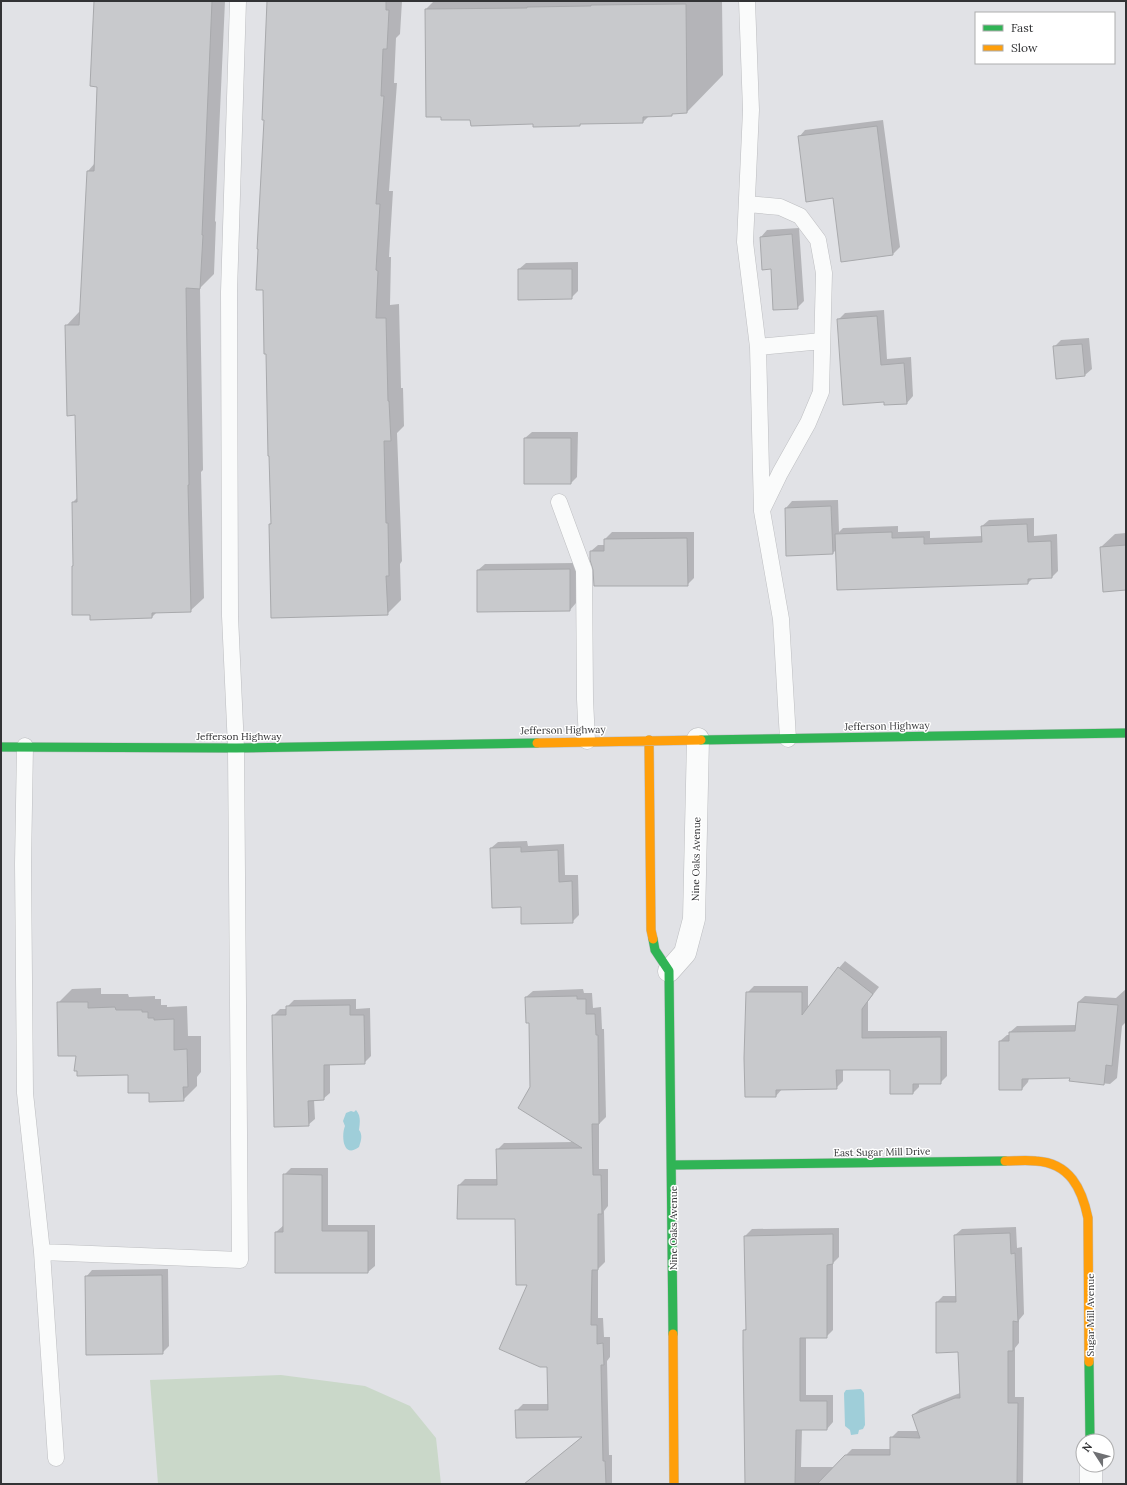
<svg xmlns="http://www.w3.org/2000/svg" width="1127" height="1485" viewBox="0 0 1127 1485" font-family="Lora,serif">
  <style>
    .green { fill: #cad8c9 }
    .water { fill: #9fced9 }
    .shadow { fill: #0003 }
    .building { fill: #c8c9cc; stroke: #a8a9ac }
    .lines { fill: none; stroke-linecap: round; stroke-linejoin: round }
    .lane-casing { stroke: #bdbec1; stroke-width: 17 }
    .street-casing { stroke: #bdbec1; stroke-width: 23 }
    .fast-casing { stroke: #bdbec1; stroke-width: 10 }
    .slow-casing { stroke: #bdbec1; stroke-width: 10 }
    .lane { stroke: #fafbfb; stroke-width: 16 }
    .street { stroke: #fafbfb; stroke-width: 22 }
    .fast { stroke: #30b455; stroke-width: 9 }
    .slow { stroke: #ff9f0a; stroke-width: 9 }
    .labels { text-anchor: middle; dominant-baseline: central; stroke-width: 3; stroke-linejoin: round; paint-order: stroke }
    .street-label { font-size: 10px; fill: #323335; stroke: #fff }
  </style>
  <rect width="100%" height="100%" fill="#e1e2e6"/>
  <path class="green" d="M 281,1375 L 365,1386 L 410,1406 L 436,1438 L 441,1484 L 158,1484 L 150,1380 Z"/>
  <path class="water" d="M 356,1110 C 361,1116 360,1122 359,1130 C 363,1135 361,1141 359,1147 C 343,1159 341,1136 345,1126 L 343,1121 L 346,1113 L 351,1111 L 354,1112 Z
    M 861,1389 L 864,1393 L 865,1425 L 863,1429 L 859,1430 L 858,1434 L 851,1435 L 850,1430 L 845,1426 L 844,1393 L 846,1390 Z"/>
  <path class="shadow" d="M 94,1 L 225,1 L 215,221 L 216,222 L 214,274 L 200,288 L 203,470 L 201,472 L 204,598 L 190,611 L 157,612 L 152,617 L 74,565 L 73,502 L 78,497 L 76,414 L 66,326 L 79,312 L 81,312 L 88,171 L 95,163 L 98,86 Z
    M 268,1 L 402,1 L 400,34 L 396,38 L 394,83 L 397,83 L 389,191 L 393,191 L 389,257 L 391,257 L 390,305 L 399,304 L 401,388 L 403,388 L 404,426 L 397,433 L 402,561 L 400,564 L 401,600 L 387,614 L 270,524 L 272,522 L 265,119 Z
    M 434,1 L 722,1 L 723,75 L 687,112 L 674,112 L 671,115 L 649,116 L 643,122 L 582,123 L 580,125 L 471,119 L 426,9 Z
    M 883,120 L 900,247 L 893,254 L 833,197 L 799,137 L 805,130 Z
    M 799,228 L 804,301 L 797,308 L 772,268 L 761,237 L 767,230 Z
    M 578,262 L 578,291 L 571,298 L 519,269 L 526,263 Z
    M 884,310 L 887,359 L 911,357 L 913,396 L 907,403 L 885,401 L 838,320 L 845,313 Z
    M 1089,338 L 1092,369 L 1085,375 L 1054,347 L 1061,340 Z
    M 532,432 L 578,432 L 577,477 L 571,483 L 525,438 Z
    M 838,500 L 839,532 L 843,528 L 898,526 L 898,532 L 930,531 L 930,538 L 983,536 L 982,526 L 989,520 L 1034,518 L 1034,536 L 1057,534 L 1058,571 L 1052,577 L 1033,578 L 1028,583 L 838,589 L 837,549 L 833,553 L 786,508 L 792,501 Z
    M 612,532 L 694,532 L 694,578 L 687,585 L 591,551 L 598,545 L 605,545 L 605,539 Z
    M 1126,533 L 1126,589 L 1101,547 L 1115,534 Z
    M 576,563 L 576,603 L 570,610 L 478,570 L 485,564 Z
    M 527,841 L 528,846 L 564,844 L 565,875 L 578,875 L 579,915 L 572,922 L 522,906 L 491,848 L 498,842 Z
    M 845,961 L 879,987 L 868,1001 L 868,1031 L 947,1031 L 947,1076 L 940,1083 L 919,1083 L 919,1087 L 913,1093 L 891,1069 L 843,1069 L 843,1081 L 836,1088 L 782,1089 L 776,1096 L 747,993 L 754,986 L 808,986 L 808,1008 L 839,968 Z
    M 101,988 L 101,994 L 128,994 L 129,997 L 155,996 L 155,999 L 161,999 L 161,1005 L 167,1005 L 167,1007 L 187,1006 L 188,1036 L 201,1036 L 201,1072 L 197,1077 L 197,1086 L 183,1100 L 150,1092 L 129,1074 L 77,1055 L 58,1003 L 72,989 Z
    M 583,989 L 584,993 L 592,993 L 593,1008 L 601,1007 L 602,1029 L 604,1029 L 606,1117 L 599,1124 L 599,1169 L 608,1169 L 608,1206 L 604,1211 L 605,1262 L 598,1269 L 598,1318 L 603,1318 L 604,1337 L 610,1337 L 610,1357 L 607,1361 L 609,1455 L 612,1455 L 612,1484 L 525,1484 L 583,1436 L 516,1411 L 523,1404 L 548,1404 L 548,1366 L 529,1284 L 516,1218 L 459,1185 L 465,1179 L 498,1179 L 497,1150 L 504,1143 L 574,1142 L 531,1087 L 530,1022 L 526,997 L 533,991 Z
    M 1126,989 L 1126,1022 L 1122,1026 L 1117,1078 L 1110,1084 L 1070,1080 L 1071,1077 L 1029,1078 L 1028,1082 L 1022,1089 L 1000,1041 L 1007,1035 L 1010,1035 L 1010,1032 L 1017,1026 L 1076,1025 L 1078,1002 L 1085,996 L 1116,998 Z
    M 356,999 L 356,1009 L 370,1008 L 371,1056 L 364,1063 L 330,1064 L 330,1093 L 323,1099 L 314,1100 L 315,1119 L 308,1125 L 273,1016 L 280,1009 L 287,1009 L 287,1007 L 294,1000 Z
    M 291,1168 L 328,1168 L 328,1225 L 375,1225 L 375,1266 L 368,1272 L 276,1232 L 284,1225 L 284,1175 Z
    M 1016,1227 L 1017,1248 L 1022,1247 L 1024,1314 L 1019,1320 L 1019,1343 L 1015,1348 L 1015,1397 L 1024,1397 L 1023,1484 L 746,1484 L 744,1330 L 747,1328 L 745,1236 L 752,1229 L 839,1228 L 839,1257 L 833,1263 L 833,1330 L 826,1337 L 806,1337 L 806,1395 L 833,1395 L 833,1422 L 827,1429 L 802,1429 L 801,1467 L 834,1467 L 852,1449 L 891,1449 L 891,1438 L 898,1431 L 919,1431 L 913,1415 L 920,1409 L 960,1393 L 959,1351 L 937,1302 L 943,1296 L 957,1296 L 955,1235 L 962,1229 Z
    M 168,1269 L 169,1346 L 162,1353 L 86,1277 L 92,1270 Z"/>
  <path class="building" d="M 94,1 L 212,1 L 202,235 L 203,235 L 200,289 L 186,288 L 189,485 L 188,485 L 191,612 L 152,613 L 152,618 L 90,620 L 90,615 L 72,615 L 72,566 L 73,566 L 72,502 L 77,502 L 75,415 L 67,416 L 65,325 L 79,325 L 87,171 L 94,171 L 97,87 L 90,86 Z
    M 267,1 L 386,1 L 386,10 L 389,10 L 387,49 L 383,49 L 381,96 L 384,96 L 376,204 L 380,204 L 376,270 L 378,271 L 376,318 L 386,318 L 388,401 L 389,401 L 391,441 L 384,441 L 386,523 L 388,523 L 389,576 L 386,576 L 388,615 L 271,618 L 269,524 L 271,524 L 269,456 L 268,456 L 266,354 L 264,354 L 263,290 L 256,290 L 258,249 L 257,249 L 264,120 L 262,120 Z
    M 686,4 L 687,113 L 672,114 L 672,116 L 643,117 L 643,123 L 580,124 L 580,126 L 533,127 L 533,124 L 471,126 L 470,120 L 441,120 L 441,117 L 426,117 L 425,9 L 527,8 L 527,7 L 591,6 L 591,5 Z
    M 877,126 L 893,255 L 841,262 L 833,198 L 806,202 L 798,136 Z
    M 792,234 L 798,309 L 773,310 L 771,269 L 762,270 L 760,237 Z
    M 518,269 L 572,269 L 572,299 L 518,300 Z
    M 877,316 L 881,365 L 904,363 L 907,404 L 884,405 L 884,402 L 843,405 L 837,319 Z
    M 1082,344 L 1085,376 L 1056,379 L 1053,346 Z
    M 524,438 L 571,438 L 571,484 L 524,484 Z
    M 831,506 L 833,554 L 786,556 L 785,508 Z
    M 1027,524 L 1028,542 L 1051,541 L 1052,578 L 1028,579 L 1028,584 L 837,590 L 835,534 L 892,532 L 892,538 L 924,537 L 924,544 L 982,542 L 981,526 Z
    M 687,538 L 688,586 L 594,586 L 593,570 L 590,560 L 590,551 L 604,551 L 604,539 Z
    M 1126,545 L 1126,590 L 1103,592 L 1100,547 Z
    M 570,569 L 570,611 L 477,612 L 477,570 Z
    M 521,847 L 521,852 L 558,850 L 559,882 L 572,881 L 573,923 L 521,924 L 521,907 L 492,908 L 490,848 Z
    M 838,967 L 873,994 L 862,1009 L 862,1038 L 941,1037 L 941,1084 L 913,1084 L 913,1094 L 890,1094 L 890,1070 L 836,1070 L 837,1089 L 776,1090 L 776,1097 L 745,1097 L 744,1058 L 746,992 L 802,992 L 802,1015 Z
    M 577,996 L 577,999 L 586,999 L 586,1014 L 595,1014 L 596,1035 L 598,1035 L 599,1124 L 592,1124 L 593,1175 L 601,1175 L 602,1214 L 598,1214 L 598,1270 L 592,1270 L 591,1325 L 597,1325 L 597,1344 L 603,1343 L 604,1365 L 601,1365 L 603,1461 L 605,1461 L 606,1484 L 524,1484 L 582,1437 L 516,1438 L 515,1410 L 548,1410 L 547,1367 L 540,1367 L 499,1349 L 527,1285 L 516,1285 L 515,1219 L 457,1219 L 458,1185 L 497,1185 L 496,1149 L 582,1148 L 518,1108 L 530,1087 L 529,1023 L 526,1023 L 525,997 Z
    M 57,1002 L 88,1002 L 88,1008 L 115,1007 L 116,1010 L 142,1010 L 142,1012 L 148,1012 L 148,1018 L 154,1018 L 154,1020 L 174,1019 L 174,1050 L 187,1049 L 188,1087 L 183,1087 L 184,1101 L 149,1102 L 149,1093 L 128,1093 L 128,1075 L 77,1076 L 77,1071 L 74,1071 L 76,1056 L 58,1056 Z
    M 1078,1002 L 1118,1005 L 1112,1066 L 1106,1065 L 1104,1085 L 1069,1081 L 1070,1078 L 1022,1079 L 1022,1090 L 999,1090 L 999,1041 L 1009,1041 L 1009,1032 L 1075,1031 Z
    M 350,1005 L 350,1015 L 364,1015 L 365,1064 L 324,1065 L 324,1100 L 308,1101 L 309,1126 L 274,1127 L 272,1015 L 286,1015 L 286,1006 Z
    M 283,1174 L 322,1175 L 322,1231 L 368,1231 L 368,1273 L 275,1273 L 275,1232 L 283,1232 Z
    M 1010,1233 L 1011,1254 L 1015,1253 L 1018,1322 L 1013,1321 L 1013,1351 L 1008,1351 L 1008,1403 L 1018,1403 L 1017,1484 L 817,1484 L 845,1455 L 890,1455 L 890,1437 L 920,1438 L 912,1415 L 955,1398 L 960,1398 L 958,1352 L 936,1353 L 936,1302 L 956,1302 L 954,1235 Z
    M 833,1234 L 833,1264 L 827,1265 L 827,1338 L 800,1338 L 800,1401 L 827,1401 L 827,1430 L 796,1430 L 795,1484 L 745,1484 L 743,1347 L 743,1330 L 746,1330 L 744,1236 Z
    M 162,1275 L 163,1354 L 86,1355 L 85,1276 Z"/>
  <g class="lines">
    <g class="lane-casing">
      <path id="lane" d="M 747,1 L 751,110 L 745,242 L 758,347 L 762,511 L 781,619 L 788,739
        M 747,204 L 780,207 L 800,216 L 818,240 L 824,273 L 821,392 L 808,423 L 780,473 L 763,508
        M 758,347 L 822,341
        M 559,502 L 584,570 L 585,699 L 587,741
        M 25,746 L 23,864 L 25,1093 L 42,1252 L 240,1260 L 236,748 L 230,616 L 229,292 L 238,1
        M 42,1252 L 56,1458"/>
    </g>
    <g class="street-casing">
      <path id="street" d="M 669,971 L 685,953 L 694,919 L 698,739
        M 1091,1465 L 1091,1484"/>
    </g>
    <g class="fast-casing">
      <path id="fast" d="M 701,740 L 1126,733
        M 1,747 L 236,748 L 537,743
        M 653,939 L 655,950 L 669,971 L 673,1334
        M 672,1165 L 1005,1161
        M 1089,1362 L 1090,1441"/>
    </g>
    <g class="slow-casing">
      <path id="slow" d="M 649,740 L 651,930 L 653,939
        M 537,743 L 701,740
        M 1005,1161 C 1015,1161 1026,1160 1036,1161 C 1070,1163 1082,1189 1088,1218 L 1089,1362
        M 673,1334 L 674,1484"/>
    </g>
    <use href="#lane" class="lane"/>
    <use href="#street" class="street"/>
    <use href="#fast" class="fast"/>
    <use href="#slow" class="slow"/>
  </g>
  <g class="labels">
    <g class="street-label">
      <text transform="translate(887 726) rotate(-1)">Jefferson Highway</text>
      <text transform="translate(563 730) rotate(-1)">Jefferson Highway</text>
      <text x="239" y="736">Jefferson Highway</text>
      <text transform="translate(696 859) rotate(-89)">Nine Oaks Avenue</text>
      <text transform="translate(882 1152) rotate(-1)">East Sugar Mill Drive</text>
      <text transform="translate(673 1228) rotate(-90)">Nine Oaks Avenue</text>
      <text transform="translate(1090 1315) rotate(-90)">Sugar Mill Avenue</text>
    </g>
  </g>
  <rect width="1127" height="1485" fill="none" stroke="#323335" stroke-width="4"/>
  <rect x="975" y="12" width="140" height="52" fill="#ffffff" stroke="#adadae"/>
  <rect x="983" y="25" width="20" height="6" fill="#30b455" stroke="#adadae"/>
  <text x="1011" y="32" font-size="12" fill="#323335">Fast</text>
  <rect x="983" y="45" width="20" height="6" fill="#ff9f0a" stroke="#adadae"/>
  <text x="1011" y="52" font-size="12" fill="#323335">Slow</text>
  <g transform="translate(1095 1453) rotate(306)"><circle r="19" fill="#ffffff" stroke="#adadae"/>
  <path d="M0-3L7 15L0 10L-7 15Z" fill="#6f7073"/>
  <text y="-6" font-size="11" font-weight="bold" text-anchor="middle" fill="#323335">N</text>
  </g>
</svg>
